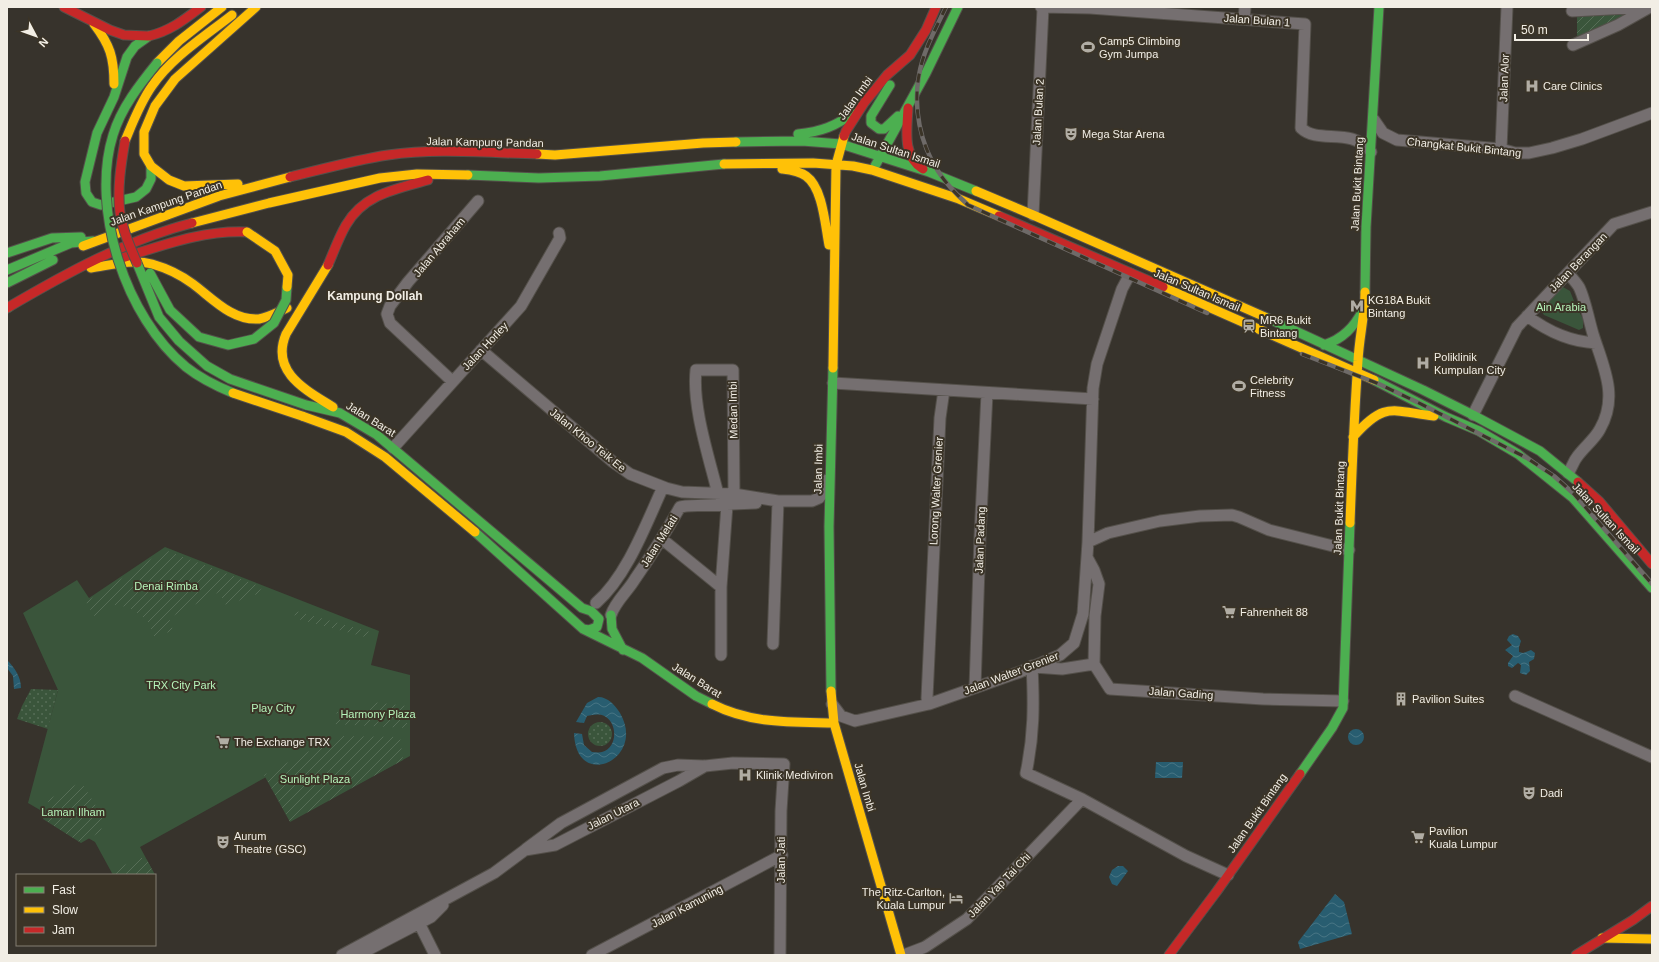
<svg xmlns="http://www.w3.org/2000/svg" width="1659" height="962" viewBox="0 0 1659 962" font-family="Helvetica,sans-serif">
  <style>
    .grass { fill: url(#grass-dots) }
    .park { fill: #3a553b }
    .garden { fill: url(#garden-furrows) }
    .water { fill: url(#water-waves) }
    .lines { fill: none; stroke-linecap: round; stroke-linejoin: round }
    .street-casing { stroke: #54504a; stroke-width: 13 }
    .fast-casing { stroke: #54504a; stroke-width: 11 }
    .slow-casing { stroke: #54504a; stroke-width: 11 }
    .jam-casing { stroke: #54504a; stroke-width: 11 }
    .street { stroke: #756f70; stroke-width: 11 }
    .fast { stroke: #4caf50; stroke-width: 9 }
    .slow { stroke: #ffc107; stroke-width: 9 }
    .jam { stroke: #c62828; stroke-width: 9 }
    .rail-casing { stroke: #6e6a68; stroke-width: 4.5 }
    .rail { stroke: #3b3427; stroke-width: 3; stroke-dasharray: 9; stroke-linecap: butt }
    .fast-bridge-casing { stroke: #54504a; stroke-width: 11; stroke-linecap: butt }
    .slow-bridge-casing { stroke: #54504a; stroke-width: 11; stroke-linecap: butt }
    .jam-bridge-casing { stroke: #54504a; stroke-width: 11; stroke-linecap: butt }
    .fast-bridge { stroke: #4caf50; stroke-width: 9 }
    .slow-bridge { stroke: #ffc107; stroke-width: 9 }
    .jam-bridge { stroke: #c62828; stroke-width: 9 }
    .labels { text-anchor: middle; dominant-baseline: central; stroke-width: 4; stroke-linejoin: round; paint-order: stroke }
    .street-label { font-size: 11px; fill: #f2eee5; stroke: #3b3427 }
    .poi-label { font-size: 11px; fill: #f2eee5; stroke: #3b3427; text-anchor: start }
    .park-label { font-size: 11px; fill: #b6f3b9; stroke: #3b3427 }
    .neighbourhood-label { font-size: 12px; font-weight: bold; fill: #f2eee5; stroke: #3b3427 }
  </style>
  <defs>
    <pattern id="grass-dots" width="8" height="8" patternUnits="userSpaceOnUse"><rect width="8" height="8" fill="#3a553b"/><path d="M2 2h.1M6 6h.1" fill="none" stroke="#576e57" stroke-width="1.8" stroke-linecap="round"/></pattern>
    <pattern id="garden-furrows" width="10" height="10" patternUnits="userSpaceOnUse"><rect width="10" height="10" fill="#3a553b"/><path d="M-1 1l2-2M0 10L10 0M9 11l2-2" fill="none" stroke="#576e57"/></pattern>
    <pattern id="water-waves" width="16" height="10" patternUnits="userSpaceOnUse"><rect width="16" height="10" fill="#285d70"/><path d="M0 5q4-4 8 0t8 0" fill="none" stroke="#487584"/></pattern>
  </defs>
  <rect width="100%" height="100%" fill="#37332c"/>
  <path class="grass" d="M 31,689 L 58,690 L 48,729 L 17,719 L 22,706 Z
    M588 734a12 12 0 1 1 24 0a12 12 0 1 1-24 0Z"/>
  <path class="park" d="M 1560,287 L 1563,287 L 1570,291 L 1576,306 L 1583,319 L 1583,328 L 1579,330 L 1544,315 L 1541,311 L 1545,304 Z
    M 165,547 L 379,631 L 371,665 L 410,675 L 410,756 L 292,820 L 268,776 L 140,847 L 155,875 L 113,875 L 95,842 L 28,803 L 58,690 L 23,613 L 77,580 L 89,598 Z"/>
  <path class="garden" d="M 1626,14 L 1627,19 L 1577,36 L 1577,16 Z
    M 165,550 L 262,587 L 258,594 L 246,597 L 227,607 L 219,592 L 169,618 L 173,630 L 155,638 L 147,620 L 128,607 L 114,605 L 94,616 L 86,602 Z
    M 296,611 L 370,632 L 369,638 L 294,618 Z
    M 372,702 L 407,706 L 407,728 L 334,724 L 337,712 C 352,713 363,718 372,702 Z
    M 338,736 L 400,737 L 403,760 L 290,822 L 264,775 Z
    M 81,782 L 105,820 L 100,832 L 81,843 L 43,819 L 49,799 Z
    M 140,857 L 147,860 L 155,875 L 115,875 L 113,871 Z"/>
  <path class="water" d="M 1513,634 L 1518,636 L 1521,641 L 1519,647 L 1519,652 L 1523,653 L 1531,650 L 1535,653 L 1534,659 L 1529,662 L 1530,671 L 1526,675 L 1520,673 L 1521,665 L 1518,663 L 1512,668 L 1508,666 L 1508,663 L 1513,656 L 1505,650 L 1512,645 L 1507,640 L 1509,636 Z
    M 7,660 C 15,668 21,677 21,688 L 14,689 L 13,676 L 7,668 Z
    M 598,697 C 608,697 615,705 620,713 C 647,759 576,792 574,733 L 582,734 L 584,745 L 592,752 C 595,752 599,753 602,752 C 617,748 618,725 606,717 C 600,713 593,715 587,716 L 584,723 L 576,722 L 587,703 Z
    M1348 737a8 8 0 1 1 16 0a8 8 0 1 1-16 0Z
    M 1156,762 L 1183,762 L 1182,778 L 1155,778 Z
    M 1118,866 L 1123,866 L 1128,871 L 1117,886 L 1112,884 L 1109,877 L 1112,870 Z
    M 1335,894 L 1344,902 L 1352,934 L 1300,949 L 1298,942 Z"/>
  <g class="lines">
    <g class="street-casing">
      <path id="street" d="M 1041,7 L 1090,8 L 1305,24 L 1301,128 C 1319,145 1351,126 1371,152
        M 1572,11 L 1647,7
        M 1244,19 L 1245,7
        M 1573,45 L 1618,25 L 1650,7
        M 1374,120 L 1383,133 L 1397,140 L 1501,149 L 1515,153 L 1529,153 L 1552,148 L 1582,139 L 1652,113
        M 1501,149 L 1507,7
        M 1033,215 L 1043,8
        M 1568,273 C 1571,277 1576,282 1579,287 C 1585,299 1589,321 1593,334 C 1603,366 1619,396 1600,429 C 1595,439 1584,447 1577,457 C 1573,462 1572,468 1568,473
        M 1527,316 C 1547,331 1571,342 1596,343
        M 481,350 L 613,462 L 630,474 L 666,488 L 682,492 L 734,494 L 778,501 L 812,501 L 819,498 L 823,493 L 827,480
        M 452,381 L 390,323 L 387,314 L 390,306 L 408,282 L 478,201
        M 833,383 L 1093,399
        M 1473,415 L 1517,327 L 1614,224 L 1652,212
        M 393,448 L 521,306 L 560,238 L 559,233
        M 718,494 C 709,457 692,407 696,370 L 733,370 L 734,494
        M 662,539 L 721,587
        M 1088,542 L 1108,533 L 1160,521 L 1200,516 L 1232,515 L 1239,517 L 1269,530 L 1349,550
        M 1087,557 L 1094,570 L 1099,584 L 1095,616 L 1094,664
        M 596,603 C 627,576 646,524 663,487
        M 611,615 C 615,602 628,591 635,579 C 651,556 666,532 680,507 L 686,506 L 756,503
        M 773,644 L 778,501
        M 721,655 L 721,587 L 727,505
        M 1094,664 L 1110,689 L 1263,699 L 1343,701
        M 1032,666 C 1034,704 1034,736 1026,773 L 1082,799 L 1186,856 L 1228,875
        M 1034,667 L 1062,669 L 1094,664
        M 975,688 L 980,537 L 987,393
        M 1515,696 L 1652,757
        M 832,704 L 841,716 L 855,721 L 929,704 L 1020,672 L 1060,655 L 1074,643 L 1083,614 L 1088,542 L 1093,388 L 1097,364 L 1122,289 L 1130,274
        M 929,704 L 927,698 L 940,418 L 944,390
        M 526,849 L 561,823 L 663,768 L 678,765 L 704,766
        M 419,923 L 435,955
        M 342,955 L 494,873 L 525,850 L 555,845 L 679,781 L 705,766 L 733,763 L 784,764 L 781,811 L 780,955
        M 358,955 L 431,917 L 443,905
        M 592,955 L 782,855
        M 904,955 L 925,947 L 967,919 L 1082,799"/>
    </g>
    <g class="fast-casing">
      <path id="fast" d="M 149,36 L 135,46 L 127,57 L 114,97 L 97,133 L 85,182 L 86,193 L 92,202 L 101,205 L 136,197 L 146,189 L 151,179 L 151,166
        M 890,85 L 871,116 L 871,123 L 879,129 L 884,129 L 898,116
        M 798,134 C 820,132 837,126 854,112
        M 736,142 L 802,141 L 841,144 L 929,172 L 976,191
        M 875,166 L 926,73 L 958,7
        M 468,175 L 539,178 L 600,176 L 724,164
        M 7,253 L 52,238 L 81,237
        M 7,270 L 71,243 L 93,241
        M 7,283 L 53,260
        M 1365,292 L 1366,227 L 1379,7
        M 7,308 L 9,307
        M 1265,317 L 1423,390 L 1473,415 L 1540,451 L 1578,482
        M 1324,345 C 1343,339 1354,327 1363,310
        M 1374,380 L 1446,417 L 1479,431 L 1518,454 L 1573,498 L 1652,588
        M 306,405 L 340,413 L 377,435 L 582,608 L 591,611 L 599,619 L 597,627 L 589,630 L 583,629
        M 475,532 L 583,629 L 642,658 L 696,696 L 712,704
        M 611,615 L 612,629 L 623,650
        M 831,691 L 829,527 L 833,368
        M 1300,774 L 1332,728 L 1343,708 L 1350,523"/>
    </g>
    <g class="slow-casing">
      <path id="slow" d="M 94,24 C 110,45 114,57 114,84
        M 157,63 L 179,41 L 222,7
        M 125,141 C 133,122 140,103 152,86 C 172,57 204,37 232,15
        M 537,154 L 555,155 L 703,143 L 736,142
        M 724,164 L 813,163 L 853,166 L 872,170 L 959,199 L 999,216
        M 782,169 C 790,170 799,171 806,176 C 823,188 825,225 829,245
        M 238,184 L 184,186 L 169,180 L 151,166 L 144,154 L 144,132 L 155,106 L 175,79 L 256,7
        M 976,191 L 1033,215 L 1265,317
        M 192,223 L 269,203 L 380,178 L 417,174 L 468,175
        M 83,246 L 219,196 L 290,177
        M 328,265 L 286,334 C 270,372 306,390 333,407
        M 91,268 C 111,265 132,259 152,264 C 166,268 181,275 193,284 C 212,298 232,321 259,319 C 269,317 278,312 287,308
        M 1163,287 L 1374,380
        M 833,368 L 836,165 L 844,136
        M 302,416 L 346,432 L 385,457 L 475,532
        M 1353,437 C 1385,401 1391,411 1434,416
        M 1350,523 C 1352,469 1354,415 1358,361 C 1359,338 1365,315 1365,292
        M 831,691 L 834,723 L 901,955
        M 712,704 C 751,724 791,722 834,723
        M 1602,938 L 1652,939"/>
    </g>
    <g class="jam-casing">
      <path id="jam" d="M 64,7 L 110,30 L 124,35 L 148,36
        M 149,36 C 170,31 184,20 201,7
        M 908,108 C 907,130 902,156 923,169
        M 844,136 L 846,131 L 864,103 L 887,75 L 910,55 L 926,30 L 936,7
        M 290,177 C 323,169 355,160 388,155 C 437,148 488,153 537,154
        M 999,216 L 1163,287
        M 122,258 C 164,245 203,230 247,232
        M 328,265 C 334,251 339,237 346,225 C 364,194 396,189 428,180
        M 7,308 C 65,274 126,240 192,223
        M 1578,482 L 1599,501 L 1652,564
        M 1169,955 L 1217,891 L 1300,774
        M 1576,955 L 1633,920 L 1652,906"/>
    </g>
    <use href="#street" class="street"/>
    <use href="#fast" class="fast"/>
    <use href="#slow" class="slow"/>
    <use href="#jam" class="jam"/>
    <g class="rail-casing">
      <path id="rail" d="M 946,7 C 936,28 923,51 919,75 C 913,107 920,144 938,171 C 946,184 957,195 968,205 L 1207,313
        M 1302,354 L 1379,384 L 1419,403 L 1527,458 L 1554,476 L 1574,494 L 1652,584"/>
    </g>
    <use href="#rail" class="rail"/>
    <g class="fast-bridge-casing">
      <path id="fast-bridge" d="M 157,63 C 140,84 121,108 113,135 C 90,209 126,318 186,367 C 200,378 216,386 233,393
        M 137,263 L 159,317 L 179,341 L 207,366 L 230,379 L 306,405
        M 150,273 L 170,310 L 199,337 L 228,345 L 254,339 L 274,323 L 286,300 L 287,287"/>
    </g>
    <g class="slow-bridge-casing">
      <path id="slow-bridge" d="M 247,232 L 275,251 L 288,275 L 287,287
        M 233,393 L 302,416"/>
    </g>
    <g class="jam-bridge-casing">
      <path id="jam-bridge" d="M 125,141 C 121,164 117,189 120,213 C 123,231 130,247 137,263"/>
    </g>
    <use href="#fast-bridge" class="fast-bridge"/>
    <use href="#slow-bridge" class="slow-bridge"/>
    <use href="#jam-bridge" class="jam-bridge"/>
  </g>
  <defs>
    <g id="stadium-bare" transform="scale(1.08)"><path d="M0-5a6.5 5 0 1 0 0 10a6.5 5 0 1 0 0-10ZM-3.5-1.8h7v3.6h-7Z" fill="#b1ada4" stroke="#3b3427" stroke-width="2.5" paint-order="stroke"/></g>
    <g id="hospital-bare" transform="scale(1.08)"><path d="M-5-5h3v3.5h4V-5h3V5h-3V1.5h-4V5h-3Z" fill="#b1ada4" stroke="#3b3427" stroke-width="2.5" paint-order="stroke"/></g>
    <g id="theatre-bare" transform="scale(1.08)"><path d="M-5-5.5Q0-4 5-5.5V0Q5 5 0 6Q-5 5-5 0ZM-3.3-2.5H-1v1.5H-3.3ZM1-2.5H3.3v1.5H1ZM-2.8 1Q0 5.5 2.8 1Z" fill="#b1ada4" stroke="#3b3427" stroke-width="2.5" paint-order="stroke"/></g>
    <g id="metro-bare" transform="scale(1.08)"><path d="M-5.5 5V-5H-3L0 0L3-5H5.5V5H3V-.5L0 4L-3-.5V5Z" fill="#b1ada4" stroke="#3b3427" stroke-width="2.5" paint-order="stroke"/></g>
    <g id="station-bare" transform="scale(1.08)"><path d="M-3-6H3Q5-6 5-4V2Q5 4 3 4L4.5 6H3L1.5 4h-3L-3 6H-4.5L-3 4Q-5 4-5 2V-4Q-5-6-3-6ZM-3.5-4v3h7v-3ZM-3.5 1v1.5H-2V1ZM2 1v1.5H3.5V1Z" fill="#b1ada4" stroke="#3b3427" stroke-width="2.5" paint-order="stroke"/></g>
    <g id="supermarket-bare" transform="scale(1.08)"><path d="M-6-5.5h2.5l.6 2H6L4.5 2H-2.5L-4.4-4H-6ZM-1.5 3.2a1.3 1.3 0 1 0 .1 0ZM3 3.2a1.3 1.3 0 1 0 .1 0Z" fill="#b1ada4" stroke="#3b3427" stroke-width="2.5" paint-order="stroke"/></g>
    <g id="building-bare" transform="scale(1.08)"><path d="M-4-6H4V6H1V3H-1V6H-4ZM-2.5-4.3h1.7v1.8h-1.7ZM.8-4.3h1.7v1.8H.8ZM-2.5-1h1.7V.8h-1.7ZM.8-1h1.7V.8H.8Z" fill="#b1ada4" stroke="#3b3427" stroke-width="2.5" paint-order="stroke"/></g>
    <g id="hotel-bare" transform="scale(1.08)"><path d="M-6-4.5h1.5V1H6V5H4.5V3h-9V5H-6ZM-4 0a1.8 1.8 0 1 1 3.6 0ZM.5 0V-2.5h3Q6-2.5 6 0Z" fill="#b1ada4" stroke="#3b3427" stroke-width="2.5" paint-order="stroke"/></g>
  </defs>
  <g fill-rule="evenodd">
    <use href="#stadium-bare" x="1088" y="47"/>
    <use href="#hospital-bare" x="1532" y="86"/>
    <use href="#theatre-bare" x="1071" y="134"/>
    <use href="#metro-bare" x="1357" y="306"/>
    <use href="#station-bare" x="1249" y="326"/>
    <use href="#hospital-bare" x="1423" y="363"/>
    <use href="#stadium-bare" x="1239" y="386"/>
    <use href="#supermarket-bare" x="1229" y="612"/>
    <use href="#building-bare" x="1401" y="699"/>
    <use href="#supermarket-bare" x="223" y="742"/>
    <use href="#hospital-bare" x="745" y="775"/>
    <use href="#theatre-bare" x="1529" y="793"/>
    <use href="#supermarket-bare" x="1418" y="837"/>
    <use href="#theatre-bare" x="223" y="842"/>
    <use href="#hotel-bare" x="956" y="898"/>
  </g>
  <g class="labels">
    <g class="street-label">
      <text transform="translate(1257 20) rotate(4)">Jalan Bulan 1</text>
      <text transform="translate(1504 78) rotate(-88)">Jalan Alor</text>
      <text transform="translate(855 98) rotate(-54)">Jalan Imbi</text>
      <text transform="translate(1038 112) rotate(-87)">Jalan Bulan 2</text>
      <text transform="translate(485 142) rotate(1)">Jalan Kampung Pandan</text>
      <text transform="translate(1464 147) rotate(6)">Changkat Bukit Bintang</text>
      <text transform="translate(896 150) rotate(18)">Jalan Sultan Ismail</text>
      <text transform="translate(1357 184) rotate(-87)">Jalan Bukit Bintang</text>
      <text transform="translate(166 203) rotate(-19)">Jalan Kampung Pandan</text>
      <text transform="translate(439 247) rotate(-50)">Jalan Abraham</text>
      <text transform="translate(1578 262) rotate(-46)">Jalan Berangan</text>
      <text transform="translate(1197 290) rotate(23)">Jalan Sultan Ismail</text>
      <text transform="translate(485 346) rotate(-47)">Jalan Horley</text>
      <text transform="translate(733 410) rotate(-91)">Medan Imbi</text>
      <text transform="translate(371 419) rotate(32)">Jalan Barat</text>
      <text transform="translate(588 440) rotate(39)">Jalan Khoo Teik Ee</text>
      <text transform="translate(818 469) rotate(-89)">Jalan Imbi</text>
      <text transform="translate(936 491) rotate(-87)">Lorong Walter Grenier</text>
      <text transform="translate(1339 508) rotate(-88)">Jalan Bukit Bintang</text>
      <text transform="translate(1606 518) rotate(47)">Jalan Sultan Ismail</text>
      <text transform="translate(980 540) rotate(-88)">Jalan Padang</text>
      <text transform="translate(659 541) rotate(-58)">Jalan Melati</text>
      <text transform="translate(1011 673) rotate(-21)">Jalan Walter Grenier</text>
      <text transform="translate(697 680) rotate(32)">Jalan Barat</text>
      <text transform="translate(1181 693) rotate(4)">Jalan Gading</text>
      <text transform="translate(865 787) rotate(74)">Jalan Imbi</text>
      <text transform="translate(1257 813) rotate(-55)">Jalan Bukit Bintang</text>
      <text transform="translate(613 814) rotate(-27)">Jalan Utara</text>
      <text transform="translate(781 860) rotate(-90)">Jalan Jati</text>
      <text transform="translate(999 885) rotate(-46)">Jalan Yap Tai Chi</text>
      <text transform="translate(687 906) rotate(-28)">Jalan Kamuning</text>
    </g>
    <g class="poi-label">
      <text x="1099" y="41">Camp5 Climbing<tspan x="1099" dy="13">Gym Jumpa</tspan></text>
      <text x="1543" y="86">Care Clinics</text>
      <text x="1082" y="134">Mega Star Arena</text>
      <text x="1368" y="300">KG18A Bukit<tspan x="1368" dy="13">Bintang</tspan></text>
      <text x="1260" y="320">MR6 Bukit<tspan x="1260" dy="13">Bintang</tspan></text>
      <text x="1434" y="357">Poliklinik<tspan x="1434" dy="13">Kumpulan City</tspan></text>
      <text x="1250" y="380">Celebrity<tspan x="1250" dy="13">Fitness</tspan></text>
      <text x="1240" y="612">Fahrenheit 88</text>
      <text x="1412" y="699">Pavilion Suites</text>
      <text x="234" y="742">The Exchange TRX</text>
      <text x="756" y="775">Klinik Mediviron</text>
      <text x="1540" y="793">Dadi</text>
      <text x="1429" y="831">Pavilion<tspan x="1429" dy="13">Kuala Lumpur</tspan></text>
      <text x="234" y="836">Aurum<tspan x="234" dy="13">Theatre (GSC)</tspan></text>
      <text x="945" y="892" text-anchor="end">The Ritz-Carlton,<tspan x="945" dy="13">Kuala Lumpur</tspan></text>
    </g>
    <g class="park-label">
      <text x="1561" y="307">Ain Arabia</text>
      <text x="166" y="586">Denai Rimba</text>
      <text x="181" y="685">TRX City Park</text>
      <text x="273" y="708">Play City</text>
      <text x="378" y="714">Harmony Plaza</text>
      <text x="315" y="779">Sunlight Plaza</text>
      <text x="73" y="812">Laman Ilham</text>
    </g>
    <g class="neighbourhood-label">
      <text x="375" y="296">Kampung Dollah</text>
    </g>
  </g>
  <rect width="1659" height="962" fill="none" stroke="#f2eee5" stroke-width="16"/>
  <rect x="16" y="874" width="140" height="72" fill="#3b3427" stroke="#847e73"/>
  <rect x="24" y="887" width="20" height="6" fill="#4caf50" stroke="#847e73"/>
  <text x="52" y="894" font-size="12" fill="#f2eee5">Fast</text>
  <rect x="24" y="907" width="20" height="6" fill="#ffc107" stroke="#847e73"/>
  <text x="52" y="914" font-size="12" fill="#f2eee5">Slow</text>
  <rect x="24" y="927" width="20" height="6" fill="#c62828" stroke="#847e73"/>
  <text x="52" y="934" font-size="12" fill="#f2eee5">Jam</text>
  <g transform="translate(36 36) rotate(131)" stroke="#3b3427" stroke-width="3" paint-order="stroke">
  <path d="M0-3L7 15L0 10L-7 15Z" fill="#f2eee5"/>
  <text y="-6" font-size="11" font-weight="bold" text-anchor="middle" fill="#f2eee5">N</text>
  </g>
  <path d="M1515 34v6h73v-6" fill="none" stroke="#f2eee5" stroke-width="2"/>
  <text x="1521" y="34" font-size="12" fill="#f2eee5" stroke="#3b3427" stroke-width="3" paint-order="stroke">50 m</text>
</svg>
